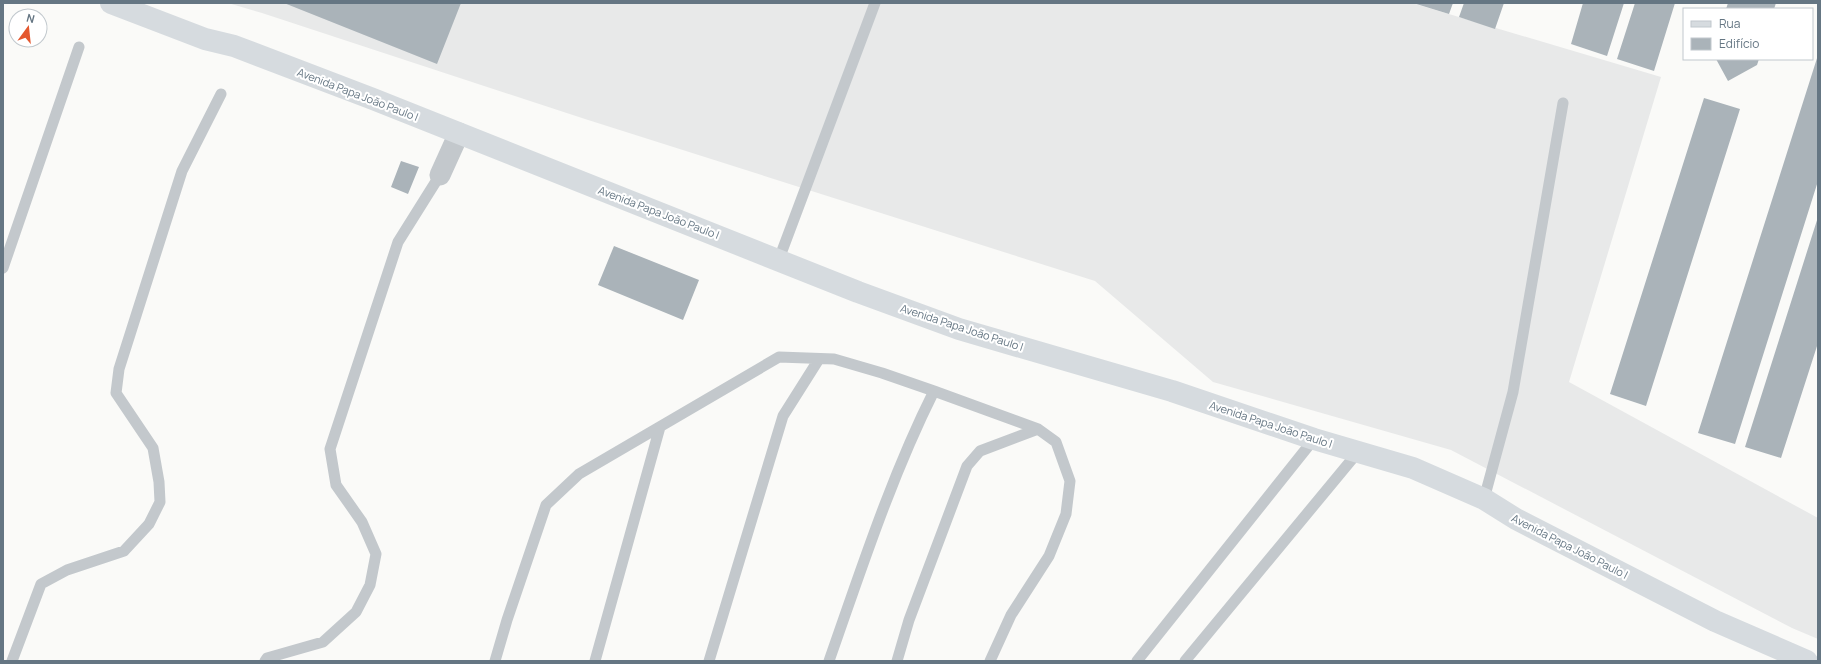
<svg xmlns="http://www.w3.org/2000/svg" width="1821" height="664" viewBox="0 0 1821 664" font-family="Manrope,sans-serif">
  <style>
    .built { fill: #e8e9e9 }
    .building { fill: #aab3b9 }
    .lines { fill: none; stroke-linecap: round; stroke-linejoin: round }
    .lane { stroke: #c3c8cc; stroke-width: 11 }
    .street { stroke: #c3c8cc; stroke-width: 21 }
    .secondary { stroke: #d6dbdf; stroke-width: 22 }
    .labels { text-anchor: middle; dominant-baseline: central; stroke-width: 4; stroke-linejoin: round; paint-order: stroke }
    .street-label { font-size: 11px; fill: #657683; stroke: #fff }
  </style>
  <rect width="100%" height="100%" fill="#fafaf8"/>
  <path class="built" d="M 228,3 L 1412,3 L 1661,77 L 1569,382 L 1818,518 L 1818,639 L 1792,628 L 1451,450 L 1213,382 L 1095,281 L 585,119 L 262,13 Z"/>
  <path class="building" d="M 284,3 L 461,3 L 437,64 Z
    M 1413,3 L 1453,3 L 1449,14 Z
    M 1464,3 L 1504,3 L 1495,29 L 1459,17 Z
    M 1583,3 L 1624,3 L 1607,56 L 1571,44 Z
    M 1635,3 L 1675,3 L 1654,71 L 1617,59 Z
    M 1728,3 L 1776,3 L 1774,9 L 1726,9 Z
    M 1818,55 L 1818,181 L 1735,444 L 1698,433 Z
    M 1716,59 L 1759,59 L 1757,65 L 1728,81 Z
    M 1704,98 L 1740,109 L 1646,406 L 1610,394 Z
    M 401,161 L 419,167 L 408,194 L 391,187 Z
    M 1818,217 L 1818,343 L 1781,458 L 1745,447 Z
    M 614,246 L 699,280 L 683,320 L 598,285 Z"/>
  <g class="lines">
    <path class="lane" d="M 779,259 L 875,3
      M 3,268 L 79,47
      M 1484,499 L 1513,392 L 1563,103
      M 12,661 L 41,584 L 67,570 L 124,551 L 149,524 L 160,502 L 159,482 L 153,448 L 116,393 L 119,369 L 182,171 L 221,94
      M 265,661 L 267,658 L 323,642 L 356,612 L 370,585 L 376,554 L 362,522 L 336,485 L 330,449 L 398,242 L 440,175
      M 495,661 L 507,620 L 546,505 L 579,474 L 779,357 L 834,359 L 882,373 L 934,391 L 1038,429 L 1056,442 L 1070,481 L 1066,514 L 1049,556 L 1011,615 L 990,661
      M 595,661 L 660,427
      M 709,661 L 783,416 L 819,359
      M 829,661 C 861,570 891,477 934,391
      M 897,661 L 909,620 L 967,466 L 980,451 L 1038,429
      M 1137,661 L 1314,439
      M 1185,661 L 1358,452"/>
    <path class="street" d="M 440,175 L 459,133"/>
    <path class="secondary" d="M 111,3 L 205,39 L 234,46 L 373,99 L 858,292 L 959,329 L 1172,391 L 1314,439 L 1413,468 L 1484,499 L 1516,519 L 1715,621 L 1807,661"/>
  </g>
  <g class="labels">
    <g class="street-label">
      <text transform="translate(358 94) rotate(21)">Avenida Papa João Paulo I</text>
      <text transform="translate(659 212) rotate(21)">Avenida Papa João Paulo I</text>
      <text transform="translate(962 327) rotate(18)">Avenida Papa João Paulo I</text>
      <text transform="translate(1271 424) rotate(18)">Avenida Papa João Paulo I</text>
      <text transform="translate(1570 546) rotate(27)">Avenida Papa João Paulo I</text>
    </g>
  </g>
  <rect width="1821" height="664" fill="none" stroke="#657683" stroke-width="8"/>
  <rect x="1683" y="8" width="130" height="52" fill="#ffffff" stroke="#c1c8cd"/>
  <rect x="1691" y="21" width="20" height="6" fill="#d6dbdf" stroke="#c1c8cd"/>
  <text x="1719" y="28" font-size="12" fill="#657683">Rua</text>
  <rect x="1691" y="38" width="20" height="12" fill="#aab3b9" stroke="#c1c8cd"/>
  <text x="1719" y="48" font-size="12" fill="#657683">Edifício</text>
  <g transform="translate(28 28) rotate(15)"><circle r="19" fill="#ffffff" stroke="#c1c8cd"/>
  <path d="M0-3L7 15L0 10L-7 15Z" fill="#e4572e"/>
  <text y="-6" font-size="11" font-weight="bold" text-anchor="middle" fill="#657683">N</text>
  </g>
</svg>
